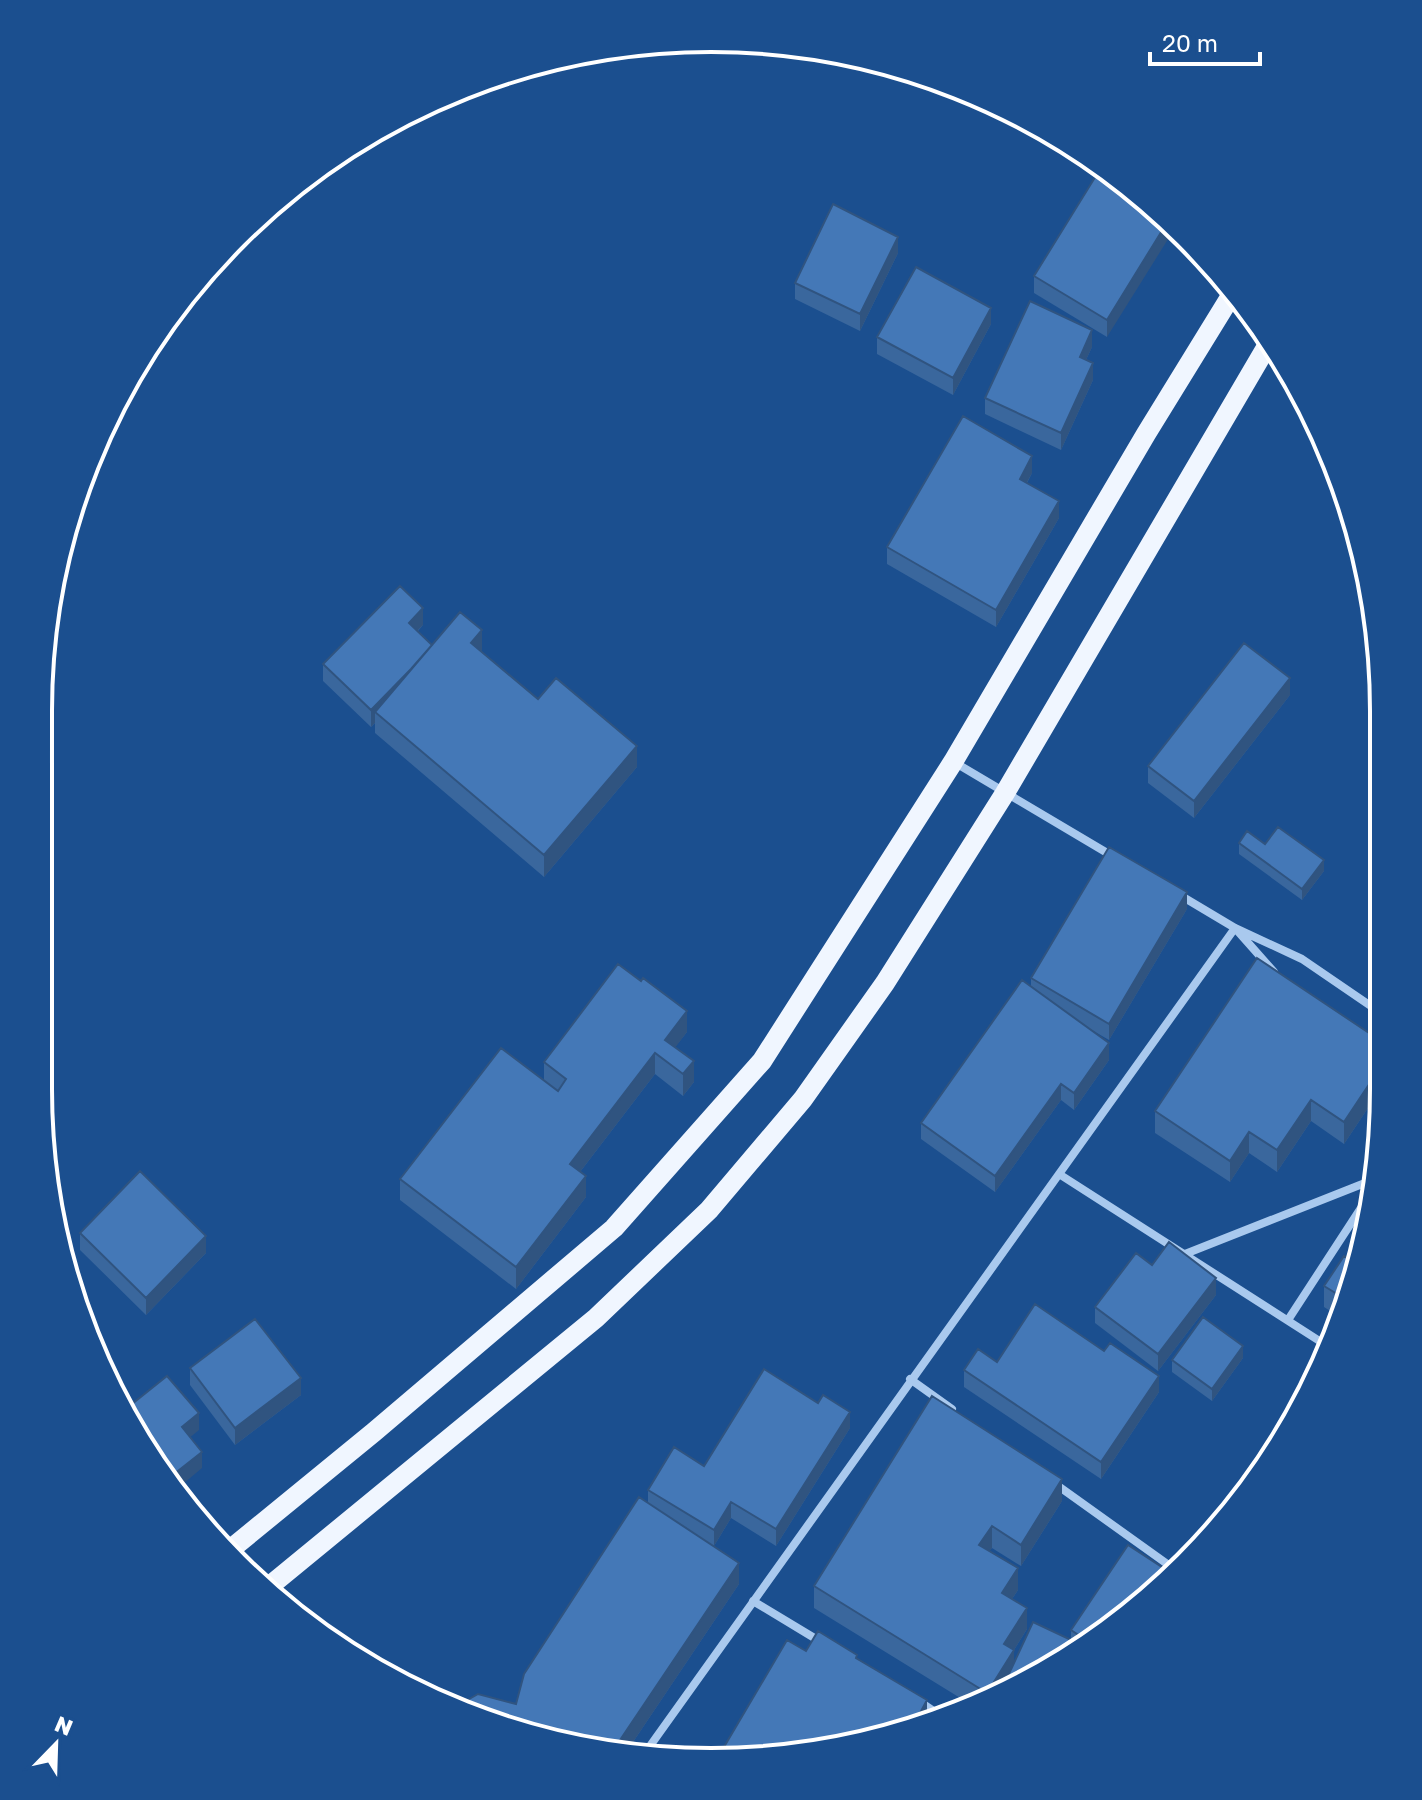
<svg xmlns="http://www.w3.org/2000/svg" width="1422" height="1800" viewBox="0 0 1422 1800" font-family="'Golos Text',sans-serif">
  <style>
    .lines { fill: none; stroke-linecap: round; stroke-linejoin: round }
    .stream { stroke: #9cc4f0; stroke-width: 11 }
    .street { stroke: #a9c9ee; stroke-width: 8 }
    .primary { stroke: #f0f6ff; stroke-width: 20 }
    .wall { fill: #3a679d }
    .shaded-wall { fill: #305480 }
    .building { fill: #4478b7; stroke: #305480; stroke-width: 2 }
    .rim { fill: none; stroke: #fff; stroke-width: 4 }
  </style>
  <rect width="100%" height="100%" fill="#1b4f8f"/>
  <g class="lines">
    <path class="stream" d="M 169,318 L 219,256"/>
    <path class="street" d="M 954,762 L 1114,857
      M 1178,894 L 1235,928 L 1302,959 L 1384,1015
      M 1235,928 L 1274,972
      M 1059,1174 L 1332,1349
      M 1185,1254 L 1375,1179
      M 1288,1320 L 1374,1188
      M 910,1379 L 952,1409
      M 1054,1483 L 1177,1571
      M 753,1601 L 821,1642
      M 919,1701 L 941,1716
      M 645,1753 L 1235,928"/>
    <path class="primary" d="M 226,1553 L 374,1432 L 614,1228 L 762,1061 L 953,762 L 1146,434 L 1234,291
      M 266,1589 L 596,1318 L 709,1210 L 803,1099 L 885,983 L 1005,793 L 1270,341"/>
  </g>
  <path class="wall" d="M 1121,177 L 1107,337 L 1034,293 L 1034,276 Z
    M 898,253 L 860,331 L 795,299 L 795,283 Z
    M 991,324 L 953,395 L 877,354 L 877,337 Z
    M 1092,347 L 1086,360 L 1093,380 L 1061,450 L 985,414 L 985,398 Z
    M 1032,473 L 1027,483 L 1059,518 L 996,627 L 887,564 L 887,547 Z
    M 423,625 L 418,631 L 432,645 L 482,652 L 538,699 L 637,767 L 544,877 L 375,733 L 375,723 L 371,727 L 323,681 L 323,664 Z
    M 1290,695 L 1194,818 L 1148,783 L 1148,766 Z
    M 1239,843 L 1265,844 L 1324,871 L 1302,900 L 1239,854 Z
    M 1187,909 L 1109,1040 L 1090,1029 L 1109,1060 L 1074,1110 L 1061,1100 L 995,1192 L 921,1139 L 921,1123 L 1031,987 L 1031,978 Z
    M 687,1032 L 675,1047 L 694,1082 L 683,1096 L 655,1074 L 580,1172 L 586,1197 L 516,1289 L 400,1200 L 400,1179 L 544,1080 L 544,1062 Z
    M 1384,1043 L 1384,1092 L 1380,1090 L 1344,1144 L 1311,1121 L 1277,1172 L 1249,1153 L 1230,1182 L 1155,1133 L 1155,1111 Z
    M 80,1233 L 206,1253 L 146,1315 L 80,1250 Z
    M 1152,1265 L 1216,1295 L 1158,1371 L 1095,1323 L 1095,1307 Z
    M 1357,1265 L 1341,1318 L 1324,1307 L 1324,1286 Z
    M 1243,1358 L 1212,1401 L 1172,1372 L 1172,1360 Z
    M 997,1362 L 1159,1392 L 1101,1479 L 964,1387 L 964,1370 Z
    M 190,1368 L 301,1395 L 235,1445 L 190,1385 Z
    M 850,1428 L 776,1546 L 731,1518 L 714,1546 L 739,1584 L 627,1751 L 536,1739 L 516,1704 L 648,1503 L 648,1490 L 704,1466 Z
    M 1062,1501 L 1021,1566 L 992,1548 L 989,1551 L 1018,1590 L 1012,1599 L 1027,1629 L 1014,1650 L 1014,1663 L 1071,1640 L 1071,1630 L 1154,1595 L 1047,1672 L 970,1704 L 814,1608 L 814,1586 Z
    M 806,1651 L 857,1659 L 885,1739 L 724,1760 L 724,1747 Z"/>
  <path class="shaded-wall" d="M 1168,221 L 1175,228 L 1107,337 L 1107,320 Z
    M 898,237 L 898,253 L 860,331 L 860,314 Z
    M 991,308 L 991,324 L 953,395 L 953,378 Z
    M 1092,330 L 1092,347 L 1080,373 L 1080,357 Z
    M 1093,363 L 1093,380 L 1061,450 L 1061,433 Z
    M 1032,456 L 1032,473 L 1020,495 L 1020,479 Z
    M 1059,501 L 1059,518 L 996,627 L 996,610 Z
    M 423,608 L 423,625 L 409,639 L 409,623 Z
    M 482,630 L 482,652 L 471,643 Z
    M 433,646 L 375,712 L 375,723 L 371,727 L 371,710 Z
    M 1290,678 L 1290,695 L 1194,818 L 1194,801 Z
    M 637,746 L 637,767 L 544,877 L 544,855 Z
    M 1324,860 L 1324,871 L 1302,900 L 1302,889 Z
    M 1187,892 L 1187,909 L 1109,1040 L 1109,1024 Z
    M 687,1011 L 687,1032 L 665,1061 L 665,1040 Z
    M 1109,1043 L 1109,1060 L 1074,1110 L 1074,1093 Z
    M 655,1053 L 655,1074 L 570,1185 L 570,1164 Z
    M 694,1061 L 694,1082 L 683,1096 L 683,1074 Z
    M 1380,1068 L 1380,1090 L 1344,1144 L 1344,1122 Z
    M 1061,1084 L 1061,1100 L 995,1192 L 995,1176 Z
    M 1311,1100 L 1311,1121 L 1277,1172 L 1277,1150 Z
    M 1249,1132 L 1249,1153 L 1230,1182 L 1230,1161 Z
    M 586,1176 L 586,1197 L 516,1289 L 516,1267 Z
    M 206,1236 L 206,1253 L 146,1315 L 146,1298 Z
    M 1216,1278 L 1216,1295 L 1158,1371 L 1158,1354 Z
    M 1243,1346 L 1243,1358 L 1212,1401 L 1212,1389 Z
    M 1159,1376 L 1159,1392 L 1101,1479 L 1101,1462 Z
    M 301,1378 L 301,1395 L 235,1445 L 235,1428 Z
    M 850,1412 L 850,1428 L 776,1546 L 776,1529 Z
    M 199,1413 L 199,1430 L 182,1444 L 182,1427 Z
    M 202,1452 L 202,1468 L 177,1489 L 169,1478 Z
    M 1062,1479 L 1062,1501 L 1021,1566 L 1021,1545 Z
    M 731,1502 L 731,1518 L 714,1546 L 714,1530 Z
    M 992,1526 L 992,1548 L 979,1566 L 979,1545 Z
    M 739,1563 L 739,1584 L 627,1751 L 614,1749 Z
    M 1018,1568 L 1018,1590 L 1002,1614 L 1002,1593 Z
    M 1027,1608 L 1027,1629 L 1004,1666 L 1004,1644 Z
    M 1014,1650 L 1014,1672 L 1002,1691 L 987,1697 L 987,1693 Z
    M 927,1700 L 927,1722 L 919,1715 Z"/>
  <path class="building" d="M 1102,166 L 1121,177 L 1168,221 L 1107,320 L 1034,276 Z
    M 833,204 L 898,237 L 860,314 L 795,283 Z
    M 916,267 L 991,308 L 953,378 L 877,337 Z
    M 1030,301 L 1092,330 L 1080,357 L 1093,363 L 1061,433 L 985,398 Z
    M 963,416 L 1032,456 L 1020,479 L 1059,501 L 996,610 L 887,547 Z
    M 400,586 L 423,608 L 409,623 L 432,645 L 411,669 L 371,710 L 323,664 Z
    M 460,612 L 482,630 L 471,643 L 538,699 L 556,678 L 637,746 L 544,855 L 375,712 Z
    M 1244,643 L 1290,678 L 1194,801 L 1148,766 Z
    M 1278,827 L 1324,860 L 1302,889 L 1239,843 L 1247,831 L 1265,844 Z
    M 1109,847 L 1187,892 L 1109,1024 L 1031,978 Z
    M 1257,958 L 1384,1043 L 1384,1071 L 1380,1068 L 1344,1122 L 1311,1100 L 1277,1150 L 1249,1132 L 1230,1161 L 1155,1111 Z
    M 618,964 L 641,981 L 643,978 L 687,1011 L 665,1040 L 694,1061 L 683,1074 L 655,1053 L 570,1164 L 586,1176 L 516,1267 L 400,1179 L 501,1048 L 558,1091 L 566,1079 L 544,1062 Z
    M 1022,980 L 1109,1043 L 1074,1093 L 1061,1084 L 995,1176 L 921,1123 Z
    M 140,1171 L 206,1236 L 146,1298 L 80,1233 Z
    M 1169,1242 L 1216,1278 L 1158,1354 L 1095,1307 L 1136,1253 L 1152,1265 Z
    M 1344,1256 L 1357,1265 L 1347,1300 L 1324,1286 Z
    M 1035,1304 L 1104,1351 L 1110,1343 L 1159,1376 L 1101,1462 L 964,1370 L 978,1349 L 997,1362 Z
    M 1203,1317 L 1243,1346 L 1212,1389 L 1172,1360 Z
    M 255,1319 L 301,1378 L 235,1428 L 190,1368 Z
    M 764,1369 L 818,1403 L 823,1395 L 850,1412 L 776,1529 L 731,1502 L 714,1530 L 648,1490 L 674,1447 L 704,1466 Z
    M 167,1376 L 199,1413 L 182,1427 L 202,1452 L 169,1478 L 128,1425 L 122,1412 Z
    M 932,1396 L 1062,1479 L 1021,1545 L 992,1526 L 979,1545 L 1018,1568 L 1002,1593 L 1027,1608 L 1004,1644 L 1014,1650 L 987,1693 L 814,1586 Z
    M 639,1497 L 739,1563 L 614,1749 L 536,1739 L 457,1706 L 478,1694 L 516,1704 L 524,1674 Z
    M 1128,1545 L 1174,1575 L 1154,1595 L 1089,1642 L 1071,1630 Z
    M 1033,1622 L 1084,1646 L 1047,1672 L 1001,1691 Z
    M 818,1631 L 857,1655 L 856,1658 L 927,1700 L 919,1715 L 929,1721 L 885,1739 L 742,1758 L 724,1747 L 787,1640 L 806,1651 Z"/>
  <path d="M0 0H1422V1800H0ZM711 52H711A659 659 0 0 1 1370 711V1089A659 659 0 0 1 711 1748H711A659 659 0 0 1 52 1089V711A659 659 0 0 1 711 52Z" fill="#1b4f8f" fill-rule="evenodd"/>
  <path class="rim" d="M711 52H711A659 659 0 0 1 1370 711V1089A659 659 0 0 1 711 1748H711A659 659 0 0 1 52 1089V711A659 659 0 0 1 711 52Z"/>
  <g transform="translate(56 1744) rotate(23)" stroke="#1b4f8f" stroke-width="6" paint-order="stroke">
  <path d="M0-6L14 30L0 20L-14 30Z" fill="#ffffff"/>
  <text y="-12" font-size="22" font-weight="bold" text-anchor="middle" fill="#ffffff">N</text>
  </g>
  <path d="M1150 52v12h110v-12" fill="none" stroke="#ffffff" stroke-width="4"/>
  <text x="1162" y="52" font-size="24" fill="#ffffff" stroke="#1b4f8f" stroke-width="6" paint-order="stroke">20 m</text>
</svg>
